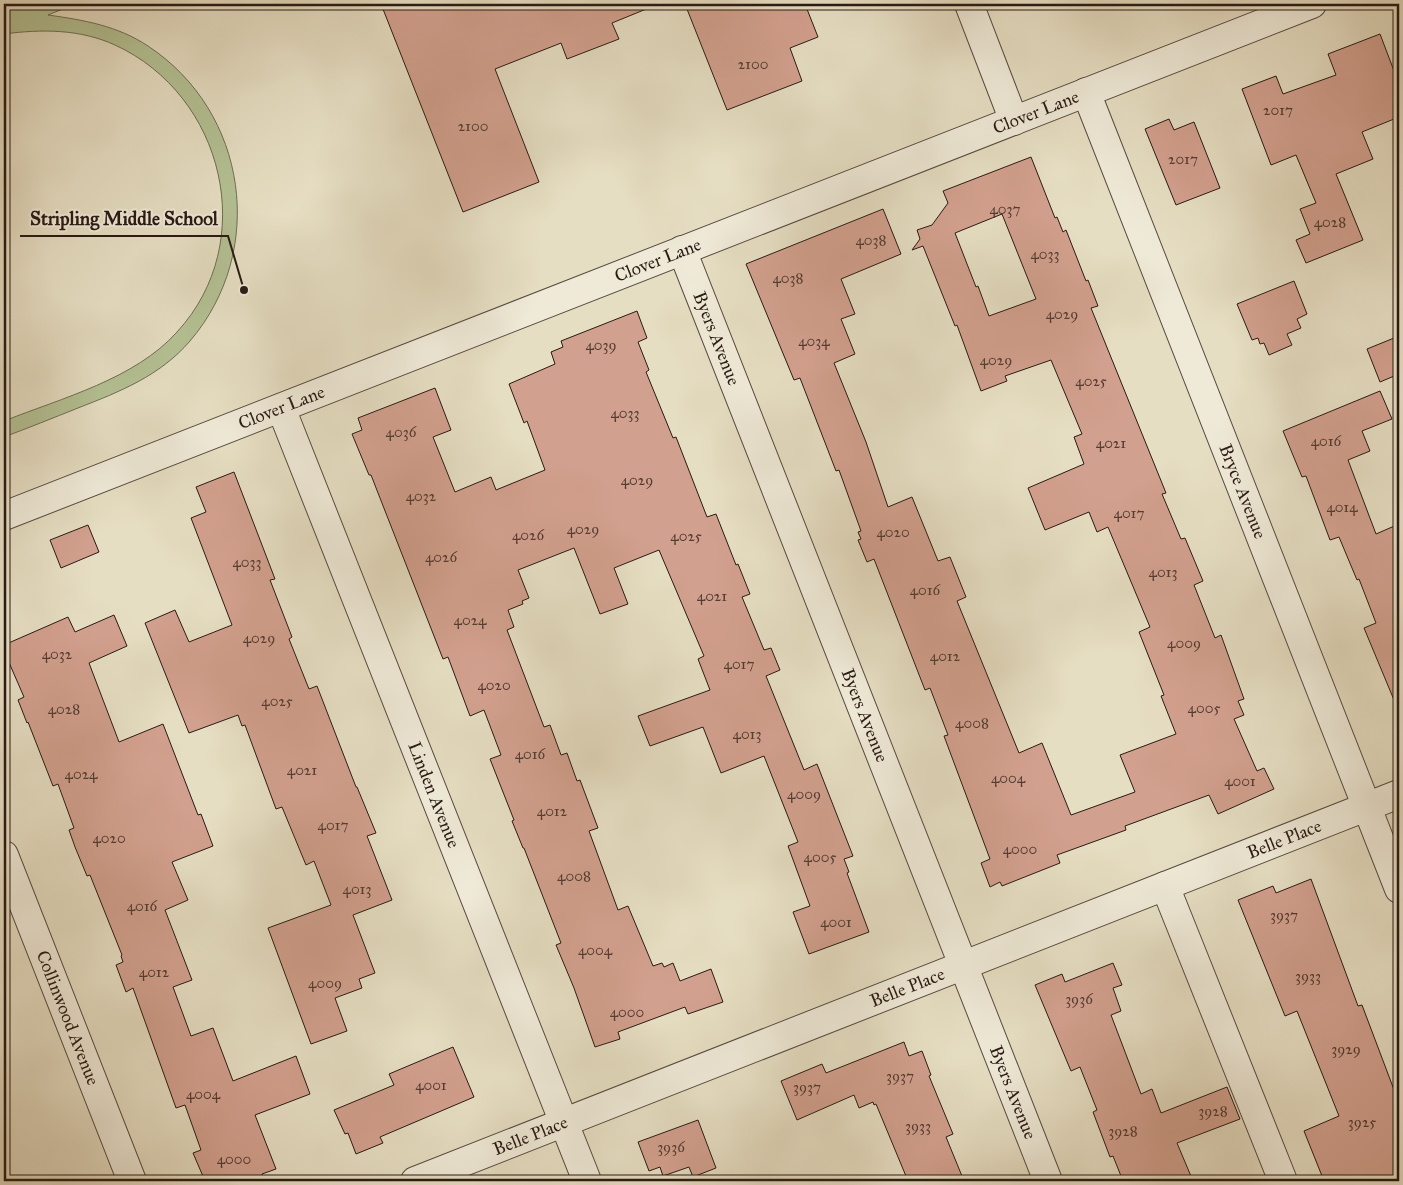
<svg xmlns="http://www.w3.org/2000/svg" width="1403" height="1185" viewBox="0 0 1403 1185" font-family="'IM FELL Great Primer',serif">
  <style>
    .green { fill: #b4c194; stroke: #6e6e54 }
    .building { fill: #d2a08e; stroke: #291a14; fill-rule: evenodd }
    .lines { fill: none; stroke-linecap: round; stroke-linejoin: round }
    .minor-casing { stroke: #584b40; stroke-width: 30 }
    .minor { stroke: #efead8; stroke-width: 28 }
    .labels { text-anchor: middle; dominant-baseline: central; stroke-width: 4; stroke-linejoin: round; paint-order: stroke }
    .number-label { font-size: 15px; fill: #533c32 }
    .street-label { font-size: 18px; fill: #291a14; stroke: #efead8 }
    .leader { fill: none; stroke: #291a14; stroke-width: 2 }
    .callout-dot { fill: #291a14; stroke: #efead8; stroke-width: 2 }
    .callout-label { font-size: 19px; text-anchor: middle; font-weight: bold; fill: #291a14; stroke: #efead8; stroke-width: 4; stroke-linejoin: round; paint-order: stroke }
  </style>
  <rect width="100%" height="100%" fill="#e6dec3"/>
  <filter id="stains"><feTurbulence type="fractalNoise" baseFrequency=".004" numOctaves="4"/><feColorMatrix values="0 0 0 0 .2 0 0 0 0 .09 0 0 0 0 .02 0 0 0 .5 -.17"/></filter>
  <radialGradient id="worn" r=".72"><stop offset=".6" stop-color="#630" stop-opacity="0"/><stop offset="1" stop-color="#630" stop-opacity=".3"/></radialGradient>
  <path class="green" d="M 12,4 L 75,4 L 48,15 C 84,20 118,26 148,46 C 248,112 267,251 190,341 C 160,376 119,392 78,408 C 53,418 28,428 4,437 L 4,421 C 62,398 135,379 177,332 C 260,242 224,95 115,45 C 80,29 42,29 4,34 L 4,7 Z"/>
  <path class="building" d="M 381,4 L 656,4 L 656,5 L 612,23 L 619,39 L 567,59 L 561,43 L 495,69 L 539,182 L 463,212 Z
    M 685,4 L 805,4 L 818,37 L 790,48 L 802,81 L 727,110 Z
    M 1380,34 L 1399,84 L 1399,117 L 1362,132 L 1373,159 L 1336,174 L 1363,240 L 1306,263 L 1296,240 L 1310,234 L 1300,209 L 1316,203 L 1296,155 L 1271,165 L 1242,89 L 1276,76 L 1283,94 L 1336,75 L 1328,54 Z
    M 1169,119 L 1174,130 L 1194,122 L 1220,188 L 1176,205 L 1145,129 Z
    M 1031,157 L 1055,218 L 1057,217 L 1063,232 L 1066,230 L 1086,281 L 1088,280 L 1098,306 L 1091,308 L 1166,493 L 1162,494 L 1181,539 L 1185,538 L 1203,581 L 1194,585 L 1215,638 L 1221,635 L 1244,699 L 1238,701 L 1244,715 L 1234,719 L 1257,771 L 1264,768 L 1274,789 L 1218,814 L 1209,795 L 1125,826 L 1126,830 L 1057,855 L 1060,863 L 1002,886 L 1000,882 L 990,887 L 981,863 L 990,859 L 944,736 L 948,735 L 930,688 L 925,690 L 874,559 L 867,562 L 858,540 L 861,539 L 858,532 L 861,531 L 839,470 L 836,471 L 800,378 L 794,380 L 746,264 L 883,209 L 901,254 L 841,279 L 855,314 L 841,319 L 855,354 L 834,363 L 866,442 L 888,507 L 912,497 L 938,561 L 950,557 L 966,597 L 957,601 L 1019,753 L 1042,743 L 1071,815 L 1135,792 L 1120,755 L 1176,734 L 1161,696 L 1164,695 L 1139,632 L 1150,627 L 1108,527 L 1097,532 L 1089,512 L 1045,530 L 1028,488 L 1084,464 L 1074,437 L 1082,434 L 1051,360 L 1005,376 L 1007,381 L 981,391 L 957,325 L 955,326 L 923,246 L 912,250 L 920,239 L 917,230 L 932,225 L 948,203 L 943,191 ZM 1002,214 L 1036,299 L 989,316 L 978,286 L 976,287 L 955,233 Z
    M 1294,281 L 1307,314 L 1297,319 L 1301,328 L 1287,334 L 1292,345 L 1269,355 L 1264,343 L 1260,344 L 1258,338 L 1252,340 L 1237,304 Z
    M 637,311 L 647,338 L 638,342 L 649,370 L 646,372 L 673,438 L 676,437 L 707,517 L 716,514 L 736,565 L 738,564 L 750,594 L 742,597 L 764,650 L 771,648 L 780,670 L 766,676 L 804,770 L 817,764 L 853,856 L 844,859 L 849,872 L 847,873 L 869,932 L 809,954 L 793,912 L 810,906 L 788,846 L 798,842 L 764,756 L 721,773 L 703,727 L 650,746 L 638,716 L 710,690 L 698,659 L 704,656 L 659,550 L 614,568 L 628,604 L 600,614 L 574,548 L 518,570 L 529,598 L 522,601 L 523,604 L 508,610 L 514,627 L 507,630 L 544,727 L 550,725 L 561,755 L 567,753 L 577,781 L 580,780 L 598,828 L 589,831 L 618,910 L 628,906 L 653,966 L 662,963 L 664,967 L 673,963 L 680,981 L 711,969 L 723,1002 L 688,1014 L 685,1007 L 618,1032 L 620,1039 L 595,1047 L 574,988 L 556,945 L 561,943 L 524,848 L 523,848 L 512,821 L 514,820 L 490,759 L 501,755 L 484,710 L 470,716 L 448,657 L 443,659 L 371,475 L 369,475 L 352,434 L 362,430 L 358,418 L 435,388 L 451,430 L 433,437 L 455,492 L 491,477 L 496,490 L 545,470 L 527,421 L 524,423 L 509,384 L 555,364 L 551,352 L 563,347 L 561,341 Z
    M 1399,336 L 1399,374 L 1380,382 L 1367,349 Z
    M 1380,391 L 1392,419 L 1362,431 L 1370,451 L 1348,460 L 1376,534 L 1399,524 L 1399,712 L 1364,628 L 1376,623 L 1359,579 L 1357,580 L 1339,537 L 1330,540 L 1306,476 L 1302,477 L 1283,431 Z
    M 234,472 L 275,579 L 270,580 L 292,637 L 289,639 L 309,689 L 317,686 L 356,787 L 357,787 L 376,833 L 367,836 L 392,900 L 353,915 L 375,973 L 359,979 L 362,988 L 335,998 L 347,1031 L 311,1044 L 268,928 L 331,905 L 314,861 L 306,865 L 282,807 L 276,809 L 245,725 L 242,726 L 238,715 L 189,733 L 145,623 L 175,610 L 189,642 L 232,625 L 191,518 L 206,512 L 196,487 Z
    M 88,525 L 99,552 L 61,568 L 50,540 Z
    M 114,615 L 127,646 L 89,663 L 119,742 L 163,724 L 198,815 L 201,814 L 213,846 L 172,862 L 188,900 L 165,910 L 192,980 L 173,987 L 191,1036 L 213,1028 L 233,1081 L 296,1056 L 310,1094 L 255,1115 L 276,1169 L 262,1174 L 264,1181 L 205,1181 L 193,1153 L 201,1150 L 185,1105 L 176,1108 L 133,988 L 126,992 L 116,965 L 123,962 L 121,956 L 122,955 L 90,875 L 87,876 L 75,847 L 69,830 L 74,828 L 58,784 L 53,786 L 28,722 L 27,723 L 18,700 L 24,697 L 4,651 L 4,645 L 68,617 L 75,632 Z
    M 1311,879 L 1358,1006 L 1362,1005 L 1399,1103 L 1399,1181 L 1324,1181 L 1304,1131 L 1339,1116 L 1297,1011 L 1285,1016 L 1238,900 L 1273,886 L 1276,893 Z
    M 1113,963 L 1122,985 L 1113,988 L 1121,1011 L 1111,1015 L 1141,1094 L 1152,1089 L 1161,1113 L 1227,1087 L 1240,1119 L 1177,1143 L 1193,1181 L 1123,1181 L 1113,1156 L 1110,1157 L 1093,1112 L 1097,1110 L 1080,1067 L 1071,1071 L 1035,985 L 1062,974 L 1065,982 Z
    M 904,1042 L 909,1056 L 922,1051 L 931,1075 L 929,1076 L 953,1134 L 946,1137 L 964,1181 L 908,1181 L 876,1104 L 874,1105 L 873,1102 L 859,1108 L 854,1095 L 797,1120 L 781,1081 L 822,1064 L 826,1073 Z
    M 453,1047 L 474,1097 L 380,1137 L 383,1143 L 356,1154 L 348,1133 L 345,1134 L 334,1110 L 394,1085 L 389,1074 Z
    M 698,1120 L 716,1168 L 693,1177 L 689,1167 L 663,1176 L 660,1167 L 649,1171 L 638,1142 Z"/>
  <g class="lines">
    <g class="minor-casing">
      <g id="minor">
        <path d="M 969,4 L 1014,121"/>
        <path id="s1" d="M 1086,92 L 1399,889"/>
        <path id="s2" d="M 682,250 L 1048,1181"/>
        <path id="s3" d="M 281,408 L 587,1181"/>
        <path id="s4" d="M 4,516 L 1312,4"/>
        <path id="s5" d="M 4,855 L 132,1181"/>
        <path d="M 1165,886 L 1283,1181"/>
        <path id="s6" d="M 415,1181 L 1399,794"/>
      </g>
    </g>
    <use href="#minor" class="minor"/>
  </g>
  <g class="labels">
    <g class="number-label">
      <text x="753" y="64">2100</text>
      <text x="1278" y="110">2017</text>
      <text x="473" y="126">2100</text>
      <text x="1183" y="159">2017</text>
      <text x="1005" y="209">4037</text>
      <text x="1330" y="222">4028</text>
      <text x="871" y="240">4038</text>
      <text x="1045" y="254">4033</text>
      <text x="788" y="278">4038</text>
      <text x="1062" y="314">4029</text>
      <text x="814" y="341">4034</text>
      <text x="601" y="345">4039</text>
      <text x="996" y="360">4029</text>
      <text x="1091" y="381">4025</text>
      <text x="625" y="413">4033</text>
      <text x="401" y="432">4036</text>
      <text x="1326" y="441">4016</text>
      <text x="1111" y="443">4021</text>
      <text x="637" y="480">4029</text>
      <text x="421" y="496">4032</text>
      <text x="1342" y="507">4014</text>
      <text x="1129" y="513">4017</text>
      <text x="583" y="529">4029</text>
      <text x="893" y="532">4020</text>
      <text x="528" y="535">4026</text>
      <text x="686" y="536">4025</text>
      <text x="441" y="557">4026</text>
      <text x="247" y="562">4033</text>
      <text x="1163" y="572">4013</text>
      <text x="925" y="590">4016</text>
      <text x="712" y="596">4021</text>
      <text x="470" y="620">4024</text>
      <text x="259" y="638">4029</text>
      <text x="1184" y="643">4009</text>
      <text x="57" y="654">4032</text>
      <text x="945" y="656">4012</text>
      <text x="739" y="664">4017</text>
      <text x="494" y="685">4020</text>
      <text x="277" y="701">4025</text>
      <text x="1204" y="708">4005</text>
      <text x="64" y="709">4028</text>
      <text x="972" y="723">4008</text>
      <text x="747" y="734">4013</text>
      <text x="530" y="754">4016</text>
      <text x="302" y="770">4021</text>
      <text x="81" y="774">4024</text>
      <text x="1008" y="778">4004</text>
      <text x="1240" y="781">4001</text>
      <text x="804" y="794">4009</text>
      <text x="552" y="811">4012</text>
      <text x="333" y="825">4017</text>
      <text x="109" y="838">4020</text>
      <text x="1020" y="849">4000</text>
      <text x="820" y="857">4005</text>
      <text x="574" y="876">4008</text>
      <text x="357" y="889">4013</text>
      <text x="142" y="906">4016</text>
      <text x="1284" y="915">3937</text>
      <text x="836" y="922">4001</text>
      <text x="595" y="950">4004</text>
      <text x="154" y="972">4012</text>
      <text x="1308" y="976">3933</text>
      <text x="325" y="983">4009</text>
      <text x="1079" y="999">3936</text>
      <text x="627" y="1012">4000</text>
      <text x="1346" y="1049">3929</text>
      <text x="900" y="1076">3937</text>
      <text x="431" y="1085">4001</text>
      <text x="807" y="1087">3937</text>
      <text x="203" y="1094">4004</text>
      <text x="1213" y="1111">3928</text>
      <text x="1362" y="1122">3925</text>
      <text x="918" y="1126">3933</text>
      <text x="1123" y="1131">3928</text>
      <text x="671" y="1147">3936</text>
      <text x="234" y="1159">4000</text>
    </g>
    <g class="street-label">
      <text stroke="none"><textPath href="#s4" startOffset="1108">Clover Lane</textPath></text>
      <text stroke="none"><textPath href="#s4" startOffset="702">Clover Lane</textPath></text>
      <text stroke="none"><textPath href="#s2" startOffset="95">Byers Avenue</textPath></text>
      <text stroke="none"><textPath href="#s4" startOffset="298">Clover Lane</textPath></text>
      <text stroke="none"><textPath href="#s1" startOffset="429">Bryce Avenue</textPath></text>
      <text stroke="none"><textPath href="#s2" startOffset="500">Byers Avenue</textPath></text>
      <text stroke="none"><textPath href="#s3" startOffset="416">Linden Avenue</textPath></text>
      <text stroke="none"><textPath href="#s6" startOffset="934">Belle Place</textPath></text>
      <text stroke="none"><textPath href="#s6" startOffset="529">Belle Place</textPath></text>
      <text stroke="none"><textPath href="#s5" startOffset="175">Collinwood Avenue</textPath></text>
      <text stroke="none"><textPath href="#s2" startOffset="905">Byers Avenue</textPath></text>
      <text stroke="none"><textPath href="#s6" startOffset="124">Belle Place</textPath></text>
    </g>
  </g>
  <path class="leader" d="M244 290L228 236H20"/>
  <circle class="callout-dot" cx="244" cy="290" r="5"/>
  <g class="callout-label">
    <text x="124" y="225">Stripling Middle School</text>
  </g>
  <rect width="1403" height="1185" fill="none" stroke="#e6dec3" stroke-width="20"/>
  <rect x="5" y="5" width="1393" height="1175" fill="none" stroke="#291a14" stroke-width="2.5"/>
  <rect x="10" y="10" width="1383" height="1165" fill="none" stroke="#291a14"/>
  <rect width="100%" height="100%" filter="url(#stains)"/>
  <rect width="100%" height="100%" fill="url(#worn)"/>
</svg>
